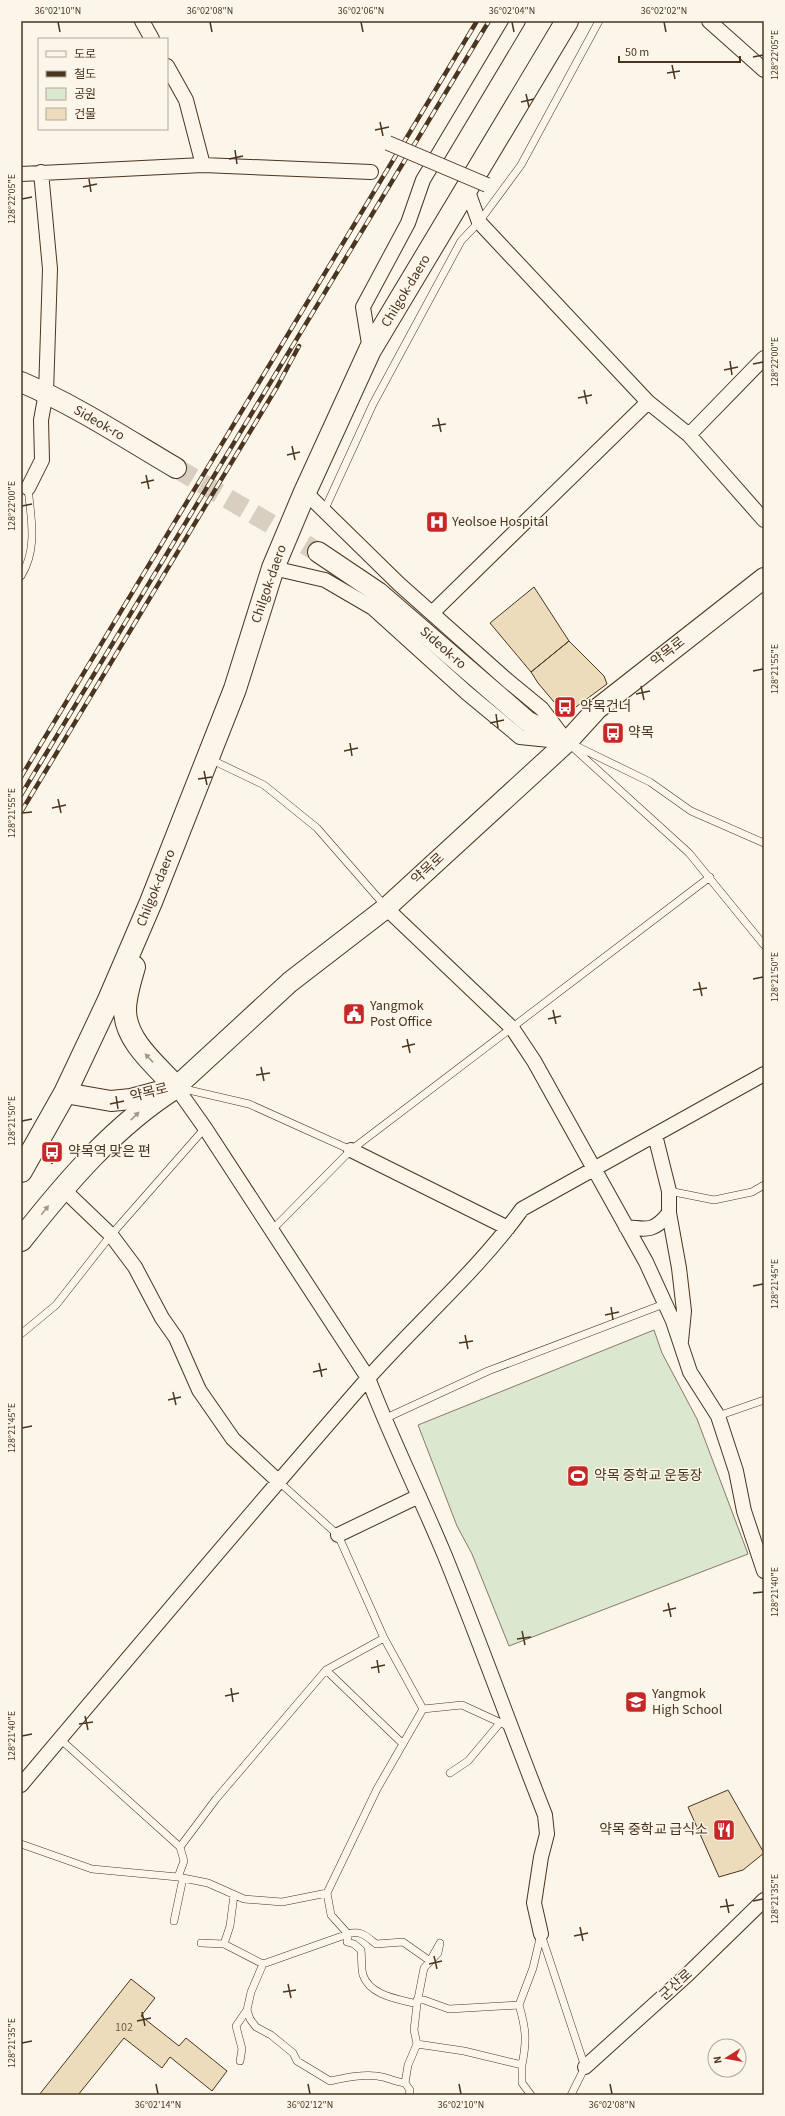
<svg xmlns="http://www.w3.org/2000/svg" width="785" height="2116" viewBox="0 0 785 2116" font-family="'Source Sans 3','Noto Sans KR',sans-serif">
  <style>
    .green { fill: #dce7d0; stroke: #887966 }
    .building { fill: #ecdcbc; stroke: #4a3520 }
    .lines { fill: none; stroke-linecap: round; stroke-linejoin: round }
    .secondary-tunnel { stroke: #d8cfc1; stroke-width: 20; stroke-dasharray: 20 10; stroke-linecap: butt }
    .lane-casing { stroke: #4a3520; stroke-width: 8 }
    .street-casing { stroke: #4a3520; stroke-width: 16 }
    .secondary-casing { stroke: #4a3520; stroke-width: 22 }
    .primary-casing { stroke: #4a3520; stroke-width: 24 }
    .lane { stroke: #fbf6e9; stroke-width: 7 }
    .street { stroke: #fbf6e9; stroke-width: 14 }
    .secondary { stroke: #fbf6e9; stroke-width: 20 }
    .primary { stroke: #fbf6e9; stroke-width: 22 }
    .rail-casing { stroke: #4a3520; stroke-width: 4.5 }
    .rail { stroke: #fbf6e9; stroke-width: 3; stroke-dasharray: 9; stroke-linecap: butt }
    .street-bridge-casing { stroke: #4a3520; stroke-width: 16; stroke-linecap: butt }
    .street-bridge { stroke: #fbf6e9; stroke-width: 14 }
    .oneway { fill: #a29684 }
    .ticks { fill: none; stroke: #4a3520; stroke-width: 1.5 }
    .labels { text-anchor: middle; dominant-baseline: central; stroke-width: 3; stroke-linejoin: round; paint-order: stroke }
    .number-label { font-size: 12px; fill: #725f47 }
    .street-label { font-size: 14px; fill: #4a3520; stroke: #fbf6e9 }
    .poi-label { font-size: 14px; fill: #4a3520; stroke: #fbf6e9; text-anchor: start }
    .neatline { fill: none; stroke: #4a3520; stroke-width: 1.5 }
    .ticks-label { font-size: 10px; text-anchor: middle; fill: #4a3520 }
  </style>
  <rect width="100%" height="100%" fill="#fbf6e9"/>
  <path class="green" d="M 654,1330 L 662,1353 L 697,1419 L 748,1554 L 509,1646 L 472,1554 L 457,1526 L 418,1425 Z"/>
  <path class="building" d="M 534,587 L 569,641 L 531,672 L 490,623 Z
    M 569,641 L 604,676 L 607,684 L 565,715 L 538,683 L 531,672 Z
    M 54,1141 L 60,1148 L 52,1164 L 44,1157 Z
    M 728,1790 L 764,1853 L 743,1870 L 719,1877 L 688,1807 Z
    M 131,1979 L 155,1998 L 141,2016 L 179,2046 L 186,2038 L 227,2071 L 212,2091 L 170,2057 L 162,2068 L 124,2038 L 78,2095 L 39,2095 Z"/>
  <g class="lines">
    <path class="secondary-tunnel" d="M 176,468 L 318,552"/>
    <g class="lane-casing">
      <path id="lane" d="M 324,511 L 373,404 L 461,241 L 479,222 L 521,165 L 599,21
        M 21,576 C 38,549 31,518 28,488
        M 568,743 L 689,853 L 764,945
        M 574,745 L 650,782 L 691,811 L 764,843
        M 210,759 L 264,785 L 317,828 L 386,907
        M 180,1088 L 249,1104 L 351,1150
        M 669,1191 L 714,1200 L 752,1192 L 764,1185
        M 272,1230 L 351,1150 L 710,877
        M 21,1334 L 56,1305 L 111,1235 L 205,1128
        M 718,1416 L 764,1400
        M 384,1419 L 488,1371 L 664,1304
        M 278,1481 L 338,1535 L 384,1638 L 423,1709 L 377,1789 L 327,1893
        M 326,1670 L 403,1744
        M 423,1709 L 462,1705 L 510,1727
        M 60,1739 L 180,1847 L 216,1799 L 326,1670 L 384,1638
        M 450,1773 L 468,1761 L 500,1723
        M 21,1844 L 92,1869 L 178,1877 L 208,1883 L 244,1899 L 282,1902 L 327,1893 L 331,1915 L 348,1934 L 263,1964 L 251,1992 L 247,2010 L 236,2026 L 242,2049 L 240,2061
        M 178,1877 L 184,1861 L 180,1847
        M 234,1895 L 230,1926 L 224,1944 L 263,1964
        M 174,1921 L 183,1878
        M 541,1934 L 585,2067 L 571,2095
        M 201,1943 L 224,1944
        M 417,2000 L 424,2000 L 449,2009 L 519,2005 L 533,1968 L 541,1934
        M 247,2010 L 250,2019 L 256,2027 L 271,2035 L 293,2053 L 297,2061 L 330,2081 C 345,2078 361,2074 377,2076 C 387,2077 395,2082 405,2083 L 408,2065 L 417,2044 L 414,2030 L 417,2004 C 399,1999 370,1996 363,1975 C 361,1968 362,1958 361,1950 L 354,1944 L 347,1942 L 348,1934 C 361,1930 366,1936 376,1944 L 403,1942 L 430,1961 L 440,1943 L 438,1953 L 424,1968 L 417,2004
        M 417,2044 L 464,2051 L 522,2065 C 527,2040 526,2029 519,2005
        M 522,2065 L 522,2083 L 531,2095
        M 405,2083 L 410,2090 L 409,2095"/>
    </g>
    <g class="street-casing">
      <path id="street" d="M 142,21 L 152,39
        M 709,21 L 764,70
        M 167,66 L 186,100 L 203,165
        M 21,174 L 203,165 L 371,172
        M 467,189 L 479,222 L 648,402 L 689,435 L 764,520
        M 370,350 L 363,307 L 408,223 L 423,180 L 518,21
        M 689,435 L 764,358
        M 28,488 L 42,460 L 41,420 L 46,393 L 50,269 L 41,172
        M 305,492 L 399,584 L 508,681 L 542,709 L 564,738
        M 273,568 L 325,580 L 373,608 L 467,693 L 520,737 L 559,741
        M 432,613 L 648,402
        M 386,908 L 512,1028 L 534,1061 L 646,1262 L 673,1321 L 690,1372 L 718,1416 L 736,1471 L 744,1511 L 764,1571
        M 176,1087 L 205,1128 L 368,1378 C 391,1438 420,1496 445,1556 C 480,1642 511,1729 545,1815 L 547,1834 L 541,1857 L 534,1903 L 541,1934
        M 655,1135 L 669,1191 L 669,1213 L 679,1268 L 684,1311 L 681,1341
        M 351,1150 L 508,1228
        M 62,1188 L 111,1235 L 135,1267 L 162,1318 L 176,1338 L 199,1390 L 233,1439 L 278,1481
        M 626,1227 C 648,1230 655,1231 669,1213
        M 338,1535 L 419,1496
        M 21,1785 C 134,1651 247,1517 362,1385 C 414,1325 476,1273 522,1209 L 764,1074
        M 585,2067 L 687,1975 L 764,1900"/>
    </g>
    <g class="secondary-casing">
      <path id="secondary" d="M 21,382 C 75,405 125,438 176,468
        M 318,552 L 379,593 L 527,721 L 567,742
        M 65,1093 L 111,1101 L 131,1099 L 176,1087 L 290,982 L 386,908 L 567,742 L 597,709 L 764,578"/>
    </g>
    <g class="primary-casing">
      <path id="primary" d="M 21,1171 L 65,1093 L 108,1002 L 151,902 L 235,689 L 273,568 L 305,492 L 370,350 L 567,21
        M 21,1240 C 66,1183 114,1126 176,1087 C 157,1066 125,1041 125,1010 C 125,996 130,981 134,967"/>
    </g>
    <use href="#lane" class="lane"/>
    <use href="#street" class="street"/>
    <use href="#secondary" class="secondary"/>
    <use href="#primary" class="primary"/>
    <g class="rail-casing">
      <path id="rail" d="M 21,777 L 477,21
        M 21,795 L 489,21
        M 21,812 L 277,387 L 299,346"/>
    </g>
    <use href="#rail" class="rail"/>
    <g class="street-bridge-casing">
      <path id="street-bridge" d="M 388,143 L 487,185"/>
    </g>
    <use href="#street-bridge" class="street-bridge"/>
  </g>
  <defs><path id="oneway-solid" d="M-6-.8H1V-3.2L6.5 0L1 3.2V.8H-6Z"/></defs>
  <g class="oneway">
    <use href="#oneway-solid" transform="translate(149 1058) rotate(-133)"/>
    <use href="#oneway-solid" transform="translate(135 1116) rotate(-44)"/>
    <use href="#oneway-solid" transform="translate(45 1210) rotate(-52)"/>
  </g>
  <path class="ticks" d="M 58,22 L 60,32M 210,22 L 212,32M 361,22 L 363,32M 512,22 L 514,32M 664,22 L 666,32M 753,57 L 763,55M 672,65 L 675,79M 667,73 L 680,71M 526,94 L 529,107M 521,102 L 534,99M 380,122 L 383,136M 375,130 L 389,127M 235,150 L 237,164M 229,159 L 243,156M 89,179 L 91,192M 83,187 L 97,184M 22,199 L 32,197M 730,361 L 732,375M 753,364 L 763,362M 724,370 L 738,367M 584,390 L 587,404M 578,398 L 592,395M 438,418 L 441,432M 432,426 L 446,424M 292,446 L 295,460M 287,455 L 300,452M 146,475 L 149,489M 141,483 L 154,480M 22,506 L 32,504M 753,671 L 763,669M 641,686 L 644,700M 636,694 L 650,691M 496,714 L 498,728M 490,723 L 504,720M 350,743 L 352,756M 344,751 L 358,748M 204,771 L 207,785M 198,779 L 212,777M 58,799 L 61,813M 52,808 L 66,805M 22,813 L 32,812M 753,979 L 763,977M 699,982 L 702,996M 693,990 L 707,988M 553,1010 L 556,1024M 548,1019 L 561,1016M 407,1039 L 410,1053M 402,1047 L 415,1044M 261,1067 L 264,1081M 256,1075 L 270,1073M 116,1096 L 118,1109M 110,1104 L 124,1101M 22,1121 L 32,1119M 753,1286 L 763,1284M 611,1307 L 613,1320M 605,1315 L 619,1312M 465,1335 L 468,1349M 459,1343 L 473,1341M 319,1363 L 322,1377M 313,1372 L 327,1369M 173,1392 L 176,1405M 168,1400 L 181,1397M 22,1428 L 32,1426M 753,1593 L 763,1592M 668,1603 L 671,1617M 663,1611 L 676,1608M 522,1631 L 525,1645M 517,1639 L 531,1637M 377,1660 L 379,1673M 371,1668 L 385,1665M 231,1688 L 233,1702M 225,1696 L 239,1693M 85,1716 L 88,1730M 79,1724 L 93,1722M 22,1736 L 32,1734M 726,1899 L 729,1913M 753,1901 L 763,1899M 720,1907 L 734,1905M 580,1927 L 583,1941M 574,1936 L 588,1933M 434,1956 L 437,1969M 429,1964 L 442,1961M 288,1984 L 291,1998M 283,1992 L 296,1990M 142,2012 L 145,2026M 137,2021 L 151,2018M 22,2043 L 32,2041M 156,2084 L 158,2094M 308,2084 L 310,2094M 459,2084 L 461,2094M 610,2084 L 612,2094"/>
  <defs>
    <g id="hospital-square" transform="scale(1.15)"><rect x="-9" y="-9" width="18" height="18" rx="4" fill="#c62828" stroke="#fbf6e9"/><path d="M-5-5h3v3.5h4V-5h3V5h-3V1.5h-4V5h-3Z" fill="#fff"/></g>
    <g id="bus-square" transform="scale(1.15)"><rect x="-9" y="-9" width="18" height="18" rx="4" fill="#c62828" stroke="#fbf6e9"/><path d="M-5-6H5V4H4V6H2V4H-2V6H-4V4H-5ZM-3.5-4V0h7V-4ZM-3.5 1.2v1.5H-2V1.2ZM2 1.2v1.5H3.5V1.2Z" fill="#fff"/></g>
    <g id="civic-square" transform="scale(1.15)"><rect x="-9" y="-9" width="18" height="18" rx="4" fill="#c62828" stroke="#fbf6e9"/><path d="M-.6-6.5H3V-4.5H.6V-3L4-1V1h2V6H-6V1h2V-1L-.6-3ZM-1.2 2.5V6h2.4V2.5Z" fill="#fff"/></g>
    <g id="stadium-square" transform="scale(1.15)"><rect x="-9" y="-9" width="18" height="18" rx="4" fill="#c62828" stroke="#fbf6e9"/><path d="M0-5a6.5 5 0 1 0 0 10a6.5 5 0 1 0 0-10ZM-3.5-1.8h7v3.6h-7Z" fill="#fff"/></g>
    <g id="school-square" transform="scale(1.15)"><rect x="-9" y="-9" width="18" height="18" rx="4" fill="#c62828" stroke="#fbf6e9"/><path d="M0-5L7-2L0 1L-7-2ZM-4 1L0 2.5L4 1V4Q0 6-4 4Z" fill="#fff"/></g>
    <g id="restaurant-square" transform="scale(1.15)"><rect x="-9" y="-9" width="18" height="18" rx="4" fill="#c62828" stroke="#fbf6e9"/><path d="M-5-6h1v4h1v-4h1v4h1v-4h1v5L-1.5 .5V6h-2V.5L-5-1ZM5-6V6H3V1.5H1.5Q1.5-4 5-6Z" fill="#fff"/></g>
  </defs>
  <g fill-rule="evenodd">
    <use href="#hospital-square" x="437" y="522"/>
    <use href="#bus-square" x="565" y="707"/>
    <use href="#bus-square" x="613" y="733"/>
    <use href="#civic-square" x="354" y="1014"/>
    <use href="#bus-square" x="52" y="1152"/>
    <use href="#stadium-square" x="578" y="1476"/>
    <use href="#school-square" x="636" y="1702"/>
    <use href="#restaurant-square" x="724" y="1830"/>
  </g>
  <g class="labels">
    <g class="number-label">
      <text x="124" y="2027">102</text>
    </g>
    <g class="street-label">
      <text transform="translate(406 291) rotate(-59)">Chilgok-daero</text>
      <text transform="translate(99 423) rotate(30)">Sideok-ro</text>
      <text transform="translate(269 584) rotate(-71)">Chilgok-daero</text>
      <text transform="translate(443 648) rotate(41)">Sideok-ro</text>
      <text transform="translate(668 652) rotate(-38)">약목로</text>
      <text transform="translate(428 869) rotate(-43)">약목로</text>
      <text transform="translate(156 888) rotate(-68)">Chilgok-daero</text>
      <text transform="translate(149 1093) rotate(-14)">약목로</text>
      <text transform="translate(676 1985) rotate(-42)">군산로</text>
    </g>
    <g class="poi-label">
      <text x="452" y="522">Yeolsoe Hospital</text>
      <text x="580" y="707">약목건너</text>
      <text x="628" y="733">약목</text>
      <text x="370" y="1006">Yangmok<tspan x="370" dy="16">Post Office</tspan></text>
      <text x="68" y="1152">약목역 맞은 편</text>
      <text x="594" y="1476">약목 중학교 운동장</text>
      <text x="652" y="1694">Yangmok<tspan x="652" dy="16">High School</tspan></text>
      <text x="708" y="1830" text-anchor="end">약목 중학교 급식소</text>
    </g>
  </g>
  <rect width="785" height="2116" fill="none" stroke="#fbf6e9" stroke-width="44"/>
  <rect x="38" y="38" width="130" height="92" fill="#fbf6e9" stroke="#b4a999"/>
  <rect x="46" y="51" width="20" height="6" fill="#fbf6e9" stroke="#b4a999"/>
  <text x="74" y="58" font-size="12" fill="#4a3520">도로</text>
  <rect x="46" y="71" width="20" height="6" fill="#4a3520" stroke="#b4a999"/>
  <text x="74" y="78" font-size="12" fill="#4a3520">철도</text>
  <rect x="46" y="88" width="20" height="12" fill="#dce7d0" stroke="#b4a999"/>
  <text x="74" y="98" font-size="12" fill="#4a3520">공원</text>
  <rect x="46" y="108" width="20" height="12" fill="#ecdcbc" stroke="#b4a999"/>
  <text x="74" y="118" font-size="12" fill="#4a3520">건물</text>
  <g transform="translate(727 2058) rotate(259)"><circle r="19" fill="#fbf6e9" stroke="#b4a999"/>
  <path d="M0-3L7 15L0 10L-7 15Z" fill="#c62828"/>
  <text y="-6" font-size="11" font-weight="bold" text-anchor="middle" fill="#4a3520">N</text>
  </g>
  <path d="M619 56v6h121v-6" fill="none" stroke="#4a3520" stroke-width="2"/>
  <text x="625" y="56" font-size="12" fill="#4a3520" stroke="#fbf6e9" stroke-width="3" paint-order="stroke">50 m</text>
  <rect x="22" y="22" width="741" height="2072" class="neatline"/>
  <g class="ticks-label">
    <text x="58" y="14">36°02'10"N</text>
    <text x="210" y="14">36°02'08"N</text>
    <text x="361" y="14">36°02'06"N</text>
    <text x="512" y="14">36°02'04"N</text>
    <text x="664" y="14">36°02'02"N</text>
    <text transform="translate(774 55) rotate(-90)" y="4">128°22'05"E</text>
    <text transform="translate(11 199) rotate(-90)" y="4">128°22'05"E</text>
    <text transform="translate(774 362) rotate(-90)" y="4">128°22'00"E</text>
    <text transform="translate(11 506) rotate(-90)" y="4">128°22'00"E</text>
    <text transform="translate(774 669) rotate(-90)" y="4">128°21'55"E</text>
    <text transform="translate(11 813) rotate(-90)" y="4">128°21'55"E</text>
    <text transform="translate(774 977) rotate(-90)" y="4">128°21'50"E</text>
    <text transform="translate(11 1121) rotate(-90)" y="4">128°21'50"E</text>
    <text transform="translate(774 1284) rotate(-90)" y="4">128°21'45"E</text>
    <text transform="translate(11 1428) rotate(-90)" y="4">128°21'45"E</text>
    <text transform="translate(774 1592) rotate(-90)" y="4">128°21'40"E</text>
    <text transform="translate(11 1736) rotate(-90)" y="4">128°21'40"E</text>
    <text transform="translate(774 1899) rotate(-90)" y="4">128°21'35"E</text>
    <text transform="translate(11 2043) rotate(-90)" y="4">128°21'35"E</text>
    <text x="158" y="2108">36°02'14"N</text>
    <text x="310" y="2108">36°02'12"N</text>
    <text x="461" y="2108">36°02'10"N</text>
    <text x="612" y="2108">36°02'08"N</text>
  </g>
</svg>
